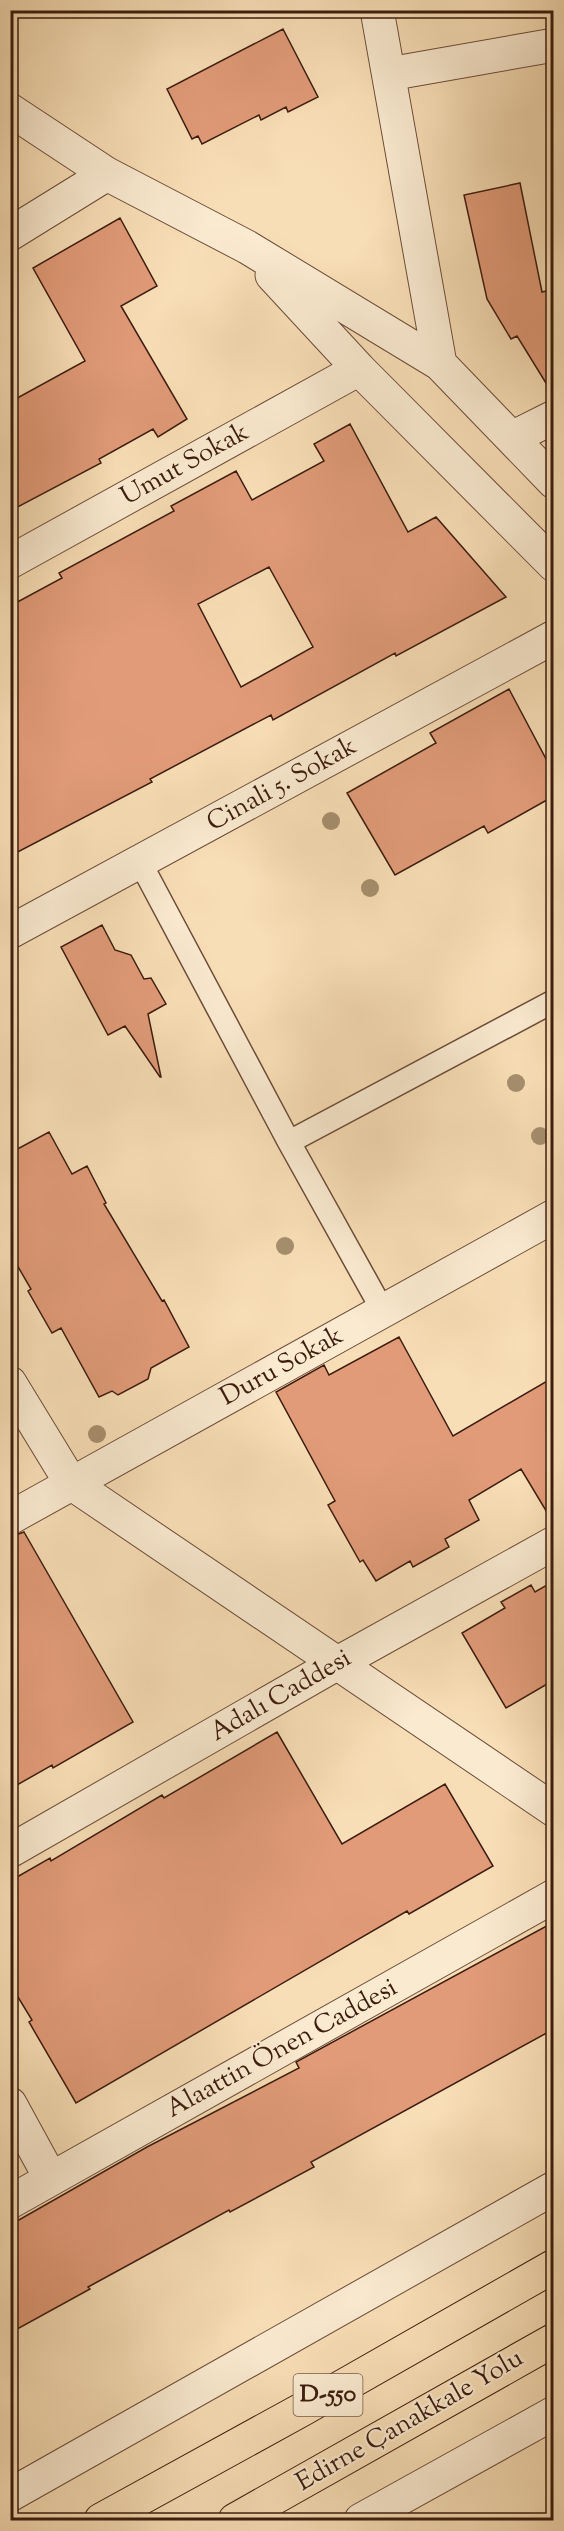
<svg xmlns="http://www.w3.org/2000/svg" width="564" height="2531" viewBox="0 0 564 2531" font-family="'Sorts Mill Goudy',serif">
  <style>
    .building { fill: #e19b79; stroke: #3c1c0e; stroke-width: 1.5; fill-rule: evenodd }
    .lines { fill: none; stroke-linecap: round; stroke-linejoin: round }
    .lane-casing { stroke: #6b4c38; stroke-width: 25 }
    .street-casing { stroke: #6b4c38; stroke-width: 35 }
    .highway-casing { stroke: #3c1c0e; stroke-width: 35 }
    .lane { stroke: #faead0; stroke-width: 22 }
    .street { stroke: #faead0; stroke-width: 33 }
    .highway { stroke: #f8deb6; stroke-width: 33 }
    .tree { fill: #a68f6e }
    .labels { text-anchor: middle; dominant-baseline: central; stroke-width: 4.5; stroke-linejoin: round; paint-order: stroke }
    .shield { fill: #faead0; stroke: #755a48; stroke-width: 1.5 }
    .shield-label { font-size: 24px; font-weight: bold; fill: #3c1c0e }
    .street-label { font-size: 26px; fill: #3c1c0e; stroke: #faead0 }
  </style>
  <rect width="100%" height="100%" fill="#f8deb6"/>
  <filter id="stains"><feTurbulence type="fractalNoise" baseFrequency=".00333" numOctaves="4"/><feColorMatrix values="0 0 0 0 .2 0 0 0 0 .09 0 0 0 0 .02 0 0 0 .5 -.17"/></filter>
  <radialGradient id="worn" r=".72"><stop offset=".6" stop-color="#630" stop-opacity="0"/><stop offset="1" stop-color="#630" stop-opacity=".3"/></radialGradient>
  <path class="building" d="M 283,29 L 318,97 L 288,112 L 286,107 L 261,120 L 259,115 L 202,144 L 198,136 L 192,139 L 167,89 Z
    M 520,183 L 542,292 L 554,289 L 554,396 L 517,336 L 511,339 L 487,299 L 464,195 Z
    M 120,218 L 157,286 L 121,306 L 187,419 L 158,437 L 153,429 L 99,459 L 101,463 L 10,511 L 10,402 L 85,361 L 33,268 Z
    M 350,424 L 408,532 L 436,517 L 506,597 L 396,656 L 395,653 L 273,720 L 271,715 L 150,779 L 152,782 L 10,856 L 10,606 L 62,578 L 59,573 L 174,511 L 171,506 L 236,471 L 252,500 L 324,461 L 314,444 ZM 269,567 L 313,647 L 241,687 L 198,604 Z
    M 509,689 L 554,774 L 554,796 L 488,833 L 484,826 L 395,875 L 347,793 L 436,743 L 430,733 Z
    M 102,925 L 115,950 L 131,955 L 144,979 L 151,978 L 166,1004 L 148,1014 L 161,1077 L 160,1077 L 125,1026 L 108,1035 L 61,947 Z
    M 49,1132 L 72,1174 L 87,1166 L 106,1203 L 104,1204 L 162,1301 L 164,1300 L 189,1347 L 151,1368 L 148,1379 L 118,1395 L 112,1391 L 99,1397 L 61,1328 L 52,1333 L 28,1291 L 31,1289 L 10,1253 L 10,1153 Z
    M 399,1337 L 453,1436 L 554,1377 L 554,1524 L 521,1469 L 469,1500 L 479,1520 L 445,1539 L 449,1547 L 413,1567 L 410,1561 L 376,1581 L 363,1560 L 360,1562 L 328,1505 L 335,1501 L 276,1392 L 324,1365 L 329,1375 Z
    M 24,1532 L 133,1722 L 53,1768 L 52,1765 L 10,1789 L 10,1537 Z
    M 554,1581 L 554,1680 L 506,1708 L 462,1633 L 505,1608 L 501,1602 L 531,1585 L 535,1592 Z
    M 277,1732 L 342,1844 L 445,1784 L 493,1866 L 409,1914 L 407,1911 L 76,2103 L 29,2022 L 32,2020 L 10,1984 L 10,1881 L 50,1858 L 51,1861 L 162,1795 L 164,1798 Z
    M 554,1922 L 554,2029 L 311,2162 L 314,2167 L 230,2212 L 229,2210 L 88,2287 L 90,2289 L 10,2333 L 10,2225 L 147,2147 L 299,2068 L 296,2062 Z"/>
  <g class="lines">
    <g class="lane-casing">
      <path id="lane" d="M 140,862 L 289,1142 L 383,1311
        M 289,1142 L 554,1001"/>
    </g>
    <g class="street-casing">
      <path id="street" d="M 377,10 L 440,364
        M 389,74 L 554,45
        M 10,110 L 107,174 L 247,247 L 440,364 L 554,482
        M 10,234 L 107,174
        M 272,275 L 359,369 L 554,565
        M 512,438 L 554,417
        M 10,562 L 359,369
        M 10,932 L 554,637
        M 10,1383 L 71,1483 L 554,1810
        M 10,1518 L 554,1216
        M 10,1851 L 336,1664 L 554,1543
        M 10,2104 L 51,2179
        M 10,2202 L 554,1896
        M 10,2495 L 554,2188
        M 361,2520 L 554,2413"/>
    </g>
    <g class="highway-casing">
      <path id="highway" d="M 101,2520 L 303,2409 L 554,2266
        M 235,2520 L 554,2340"/>
    </g>
    <use href="#lane" class="lane"/>
    <use href="#street" class="street"/>
    <use href="#highway" class="highway"/>
  </g>
  <g class="tree">
    <circle cx="331" cy="821" r="9"/>
    <circle cx="370" cy="888" r="9"/>
    <circle cx="516" cy="1083" r="9"/>
    <circle cx="540" cy="1136" r="9"/>
    <circle cx="285" cy="1246" r="9"/>
    <circle cx="97" cy="1434" r="9"/>
  </g>
  <g class="labels">
    <rect class="shield" x="293.5" y="2374" width="69" height="42" rx="4.5"/>
    <g class="shield-label">
      <text x="328" y="2395">D-550</text>
    </g>
    <g class="street-label">
      <text transform="translate(185 465) rotate(-29)">Umut Sokak</text>
      <text transform="translate(282 785) rotate(-29)">Cinali 5. Sokak</text>
      <text transform="translate(282 1367) rotate(-29)">Duru Sokak</text>
      <text transform="translate(281 1696) rotate(-30)">Adalı Caddesi</text>
      <text transform="translate(282 2049) rotate(-29)">Alaattin Önen Caddesi</text>
      <text transform="translate(410 2421) rotate(-30)">Edirne Çanakkale Yolu</text>
    </g>
  </g>
  <rect width="564" height="2531" fill="none" stroke="#f8deb6" stroke-width="36"/>
  <rect x="12" y="12" width="540" height="2507" fill="none" stroke="#3c1c0e" stroke-width="3"/>
  <rect x="18" y="18" width="528" height="2495" fill="none" stroke="#3c1c0e" stroke-width="1.5"/>
  <rect width="100%" height="100%" filter="url(#stains)"/>
  <rect width="100%" height="100%" fill="url(#worn)"/>
</svg>
